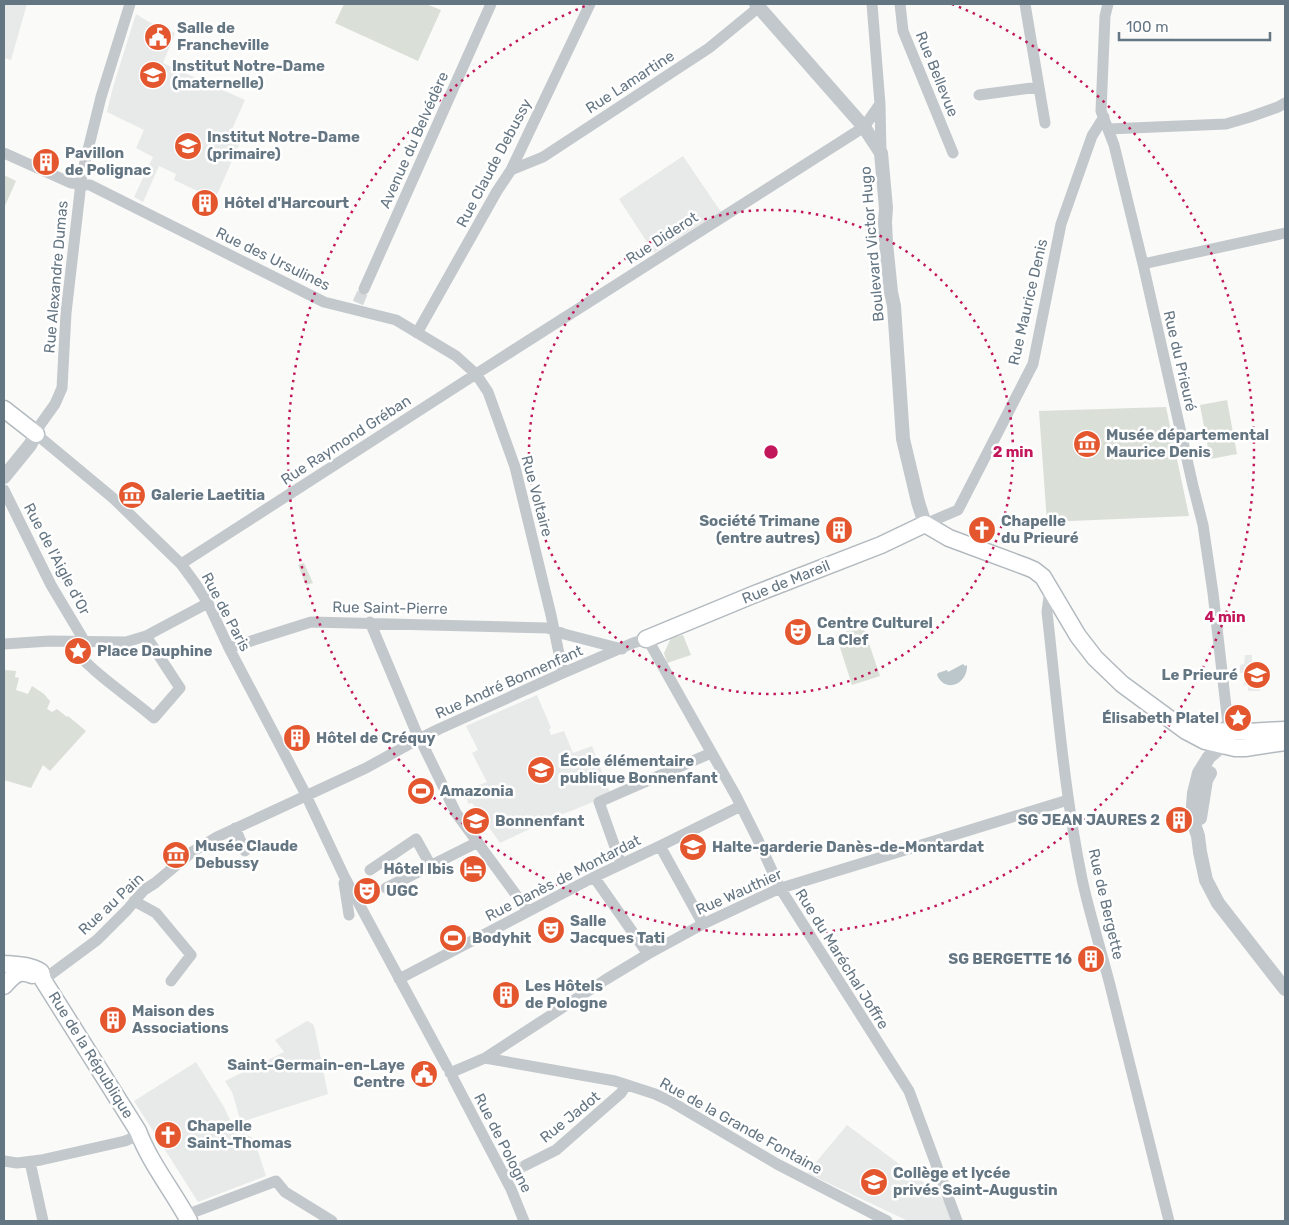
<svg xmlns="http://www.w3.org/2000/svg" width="1289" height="1225" viewBox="0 0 1289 1225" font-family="Rubik,sans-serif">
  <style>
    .built { fill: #e8e9e9 }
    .green { fill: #dadfd7 }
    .water { fill: #bbc7cb }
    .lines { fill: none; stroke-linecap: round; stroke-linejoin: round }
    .minor-tunnel { stroke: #d5d9db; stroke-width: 11; stroke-dasharray: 11 5.5; stroke-linecap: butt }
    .secondary-casing { stroke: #b3babf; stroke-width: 19 }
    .minor { stroke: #c3c8cc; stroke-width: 11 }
    .tertiary { stroke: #c3c8cc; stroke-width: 14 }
    .secondary { stroke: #fff; stroke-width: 16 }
    .ring { fill: none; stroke: #c2185b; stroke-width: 2.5; stroke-dasharray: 2.5 5 }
    .labels { text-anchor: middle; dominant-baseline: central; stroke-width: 5; stroke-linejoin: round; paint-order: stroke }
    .poi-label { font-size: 15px; font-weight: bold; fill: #657683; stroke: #fff; text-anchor: start }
    .street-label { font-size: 15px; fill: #657683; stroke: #fff }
    .centre { fill: #c2185b; stroke: #fff; stroke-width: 2.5 }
    .ring-label { font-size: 15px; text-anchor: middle; font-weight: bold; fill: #c2185b; stroke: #fff; stroke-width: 5; stroke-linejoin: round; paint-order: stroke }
  </style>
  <rect width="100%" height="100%" fill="#fafaf8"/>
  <path class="built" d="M 4,4 L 27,4 L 11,60 L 4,58 Z
    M 136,14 L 149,22 L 175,33 L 163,63 L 245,100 L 228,138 L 240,143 L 215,199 L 174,180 L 176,174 L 159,166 L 143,202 L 134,197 L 153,157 L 136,148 L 144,130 L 107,112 L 113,87 Z
    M 683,156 L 721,212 L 654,253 L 619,199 Z
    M 1245,655 L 1252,655 L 1252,661 L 1262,661 L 1262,669 L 1269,669 L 1269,678 L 1264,678 L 1263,686 L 1261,686 L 1260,691 L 1248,691 L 1248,686 L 1244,685 L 1245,673 L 1240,673 L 1240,665 L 1244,664 Z
    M 537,695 L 551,728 L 549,729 L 551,735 L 564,731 L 573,753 L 592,746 L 611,795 L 553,818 L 500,843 L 472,803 L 468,804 L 466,790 L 487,782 L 472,753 L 478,750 L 466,726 Z
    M 307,1021 L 313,1024 L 315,1030 L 328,1094 L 241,1122 L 232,1092 L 225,1081 L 284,1052 L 275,1040 Z
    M 196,1062 L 224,1107 L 237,1135 L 244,1133 L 254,1139 L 266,1176 L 198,1202 L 134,1101 Z
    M 847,1125 L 934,1190 L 945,1202 L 952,1219 L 949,1221 L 908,1221 L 807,1173 Z"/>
  <path class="green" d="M 344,4 L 426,4 L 441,10 L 418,61 L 335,23 Z
    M 4,175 L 16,181 L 4,208 Z
    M 1227,400 L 1237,454 L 1210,459 L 1200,405 Z
    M 1166,407 L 1189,516 L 1047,522 L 1039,411 Z
    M 304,563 L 313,583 L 306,585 L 298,565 Z
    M 863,626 L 880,676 L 852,685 L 836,635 Z
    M 683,635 L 691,655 L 667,663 L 664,653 L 671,638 Z
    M 4,670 L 16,671 L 15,677 L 19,678 L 16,690 L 28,694 L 32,686 L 44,694 L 50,701 L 50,702 L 47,709 L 52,712 L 57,709 L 67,717 L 68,716 L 86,731 L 50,771 L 43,765 L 31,788 L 4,780 Z"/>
  <path class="water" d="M 963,664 L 965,666 L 967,665 C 968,684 945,694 937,675 L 938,673 L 947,670 L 948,672 Z"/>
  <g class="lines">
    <path class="minor-tunnel" d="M 358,303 L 364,289
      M 505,1177 L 526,1165"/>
    <g class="secondary-casing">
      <path id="secondary" d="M 4,409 L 36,434
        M 646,639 L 755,594 L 881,545 L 925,524 L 949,538 L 1027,567 L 1034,570 L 1043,577 L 1078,636 L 1095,658 L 1122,684 L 1186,731 L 1205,741 L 1235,748 L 1245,748 L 1285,742
        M 1192,727 C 1225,735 1252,731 1285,730
        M 4,964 C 17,965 30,965 41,972 L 43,980 L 138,1131 C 150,1163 173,1191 189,1221
        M 4,986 C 13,976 18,969 32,975"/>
    </g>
    <path class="minor" d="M 130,4 L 101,97 L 82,174 L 66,313 L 62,388 L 55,404 L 40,425 L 36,434 L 113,498 L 181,564 L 195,583 L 208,603 L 229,648 L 304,791 L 344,876 L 447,1067
      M 900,4 L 903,31 L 953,153
      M 1025,4 L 1045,123
      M 1108,4 L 1105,16 L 1101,111 L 1114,145 L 1143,264 L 1193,486 L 1203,525 L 1213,593 L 1228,724 L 1227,733
      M 979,95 L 1039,87
      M 880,104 L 881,153
      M 1108,129 L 1226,124 L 1250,117 L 1278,107 L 1285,103
      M 4,153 L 71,183 L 90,185 L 324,302 L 396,320 L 456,356 L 476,374 L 488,392 L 515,467 L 551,615 L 563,673
      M 511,170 L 543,157 L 709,48 L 759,7
      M 1143,264 L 1285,233
      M 364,289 L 491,4
      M 417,333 L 497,191 L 511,170 L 590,4
      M 4,490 L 51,585 L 85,642
      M 925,524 L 958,510 L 1033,364 L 1061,224 L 1092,136 L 1104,117
      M 181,564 L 476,374 L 864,127 L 880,104 L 872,4
      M 1050,589 L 1047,612 C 1057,701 1064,791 1082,879 C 1090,916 1102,953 1111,989 C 1131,1067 1150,1144 1169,1221
      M 370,622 L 417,734 L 422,743 L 456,813 L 528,911
      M 68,642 C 91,673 125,693 154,718 L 180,688 L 146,636
      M 4,644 L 50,641 L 126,642 L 146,636 L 208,603
      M 229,648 L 311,622 L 548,628 L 564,634 L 622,649
      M 235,828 L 245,851
      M 660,846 L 703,924
      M 621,864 L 599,802 L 711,753
      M 370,870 L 416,839 L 431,866
      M 594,877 L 648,954
      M 344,883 L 349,915
      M 386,888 L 478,842
      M 134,901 L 156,913 L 191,955 L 171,981
      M 399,979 L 594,877 L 660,846 L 741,806
      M 43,980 L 97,940 L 127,910 L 144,890 L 155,883 L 192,852 L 217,837 L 366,768 L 415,741 L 439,729 L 563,673 L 633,643 L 646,639 L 652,647 L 736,796 L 758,840 L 780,888 L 909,1091 L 957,1221
      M 485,1058 L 615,1081 L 655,1094 L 670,1101 L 692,1114 L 777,1164 L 887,1221
      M 450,1073 L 485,1058 L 605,980 L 648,954 L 703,924 L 778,889 L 1068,800
      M 453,1078 L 511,1189 L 524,1221
      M 4,1161 L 17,1163 L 41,1160 L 125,1141 L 132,1138 L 138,1131
      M 30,1162 L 43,1221
      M 526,1165 L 556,1150 L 621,1093 L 626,1085
      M 194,1212 L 276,1181 L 285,1192 L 332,1221"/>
    <path class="tertiary" d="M 756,4 L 864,127 L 881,153 L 886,208 L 885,222 L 886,243 L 891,292 L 894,306 L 903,439 L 918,502 L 925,524
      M 4,477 L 30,445 L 36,434
      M 1222,746 L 1209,757 L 1199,773 L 1194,793 L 1192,818 L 1198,836 L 1200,852 L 1206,880 L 1218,903 L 1285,989
      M 1200,818 L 1206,780 L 1210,773"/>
    <use href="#secondary" class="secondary"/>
  </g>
  <g class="ring">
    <circle cx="771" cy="452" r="242"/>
    <path d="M952 4A483 483 0 1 1 590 4"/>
  </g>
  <defs>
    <g id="civic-disc" transform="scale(1.4375)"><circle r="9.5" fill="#e4572e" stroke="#fff"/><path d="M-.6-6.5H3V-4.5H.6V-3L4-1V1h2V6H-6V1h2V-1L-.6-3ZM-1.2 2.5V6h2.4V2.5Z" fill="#fff"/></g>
    <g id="school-disc" transform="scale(1.4375)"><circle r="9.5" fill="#e4572e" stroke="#fff"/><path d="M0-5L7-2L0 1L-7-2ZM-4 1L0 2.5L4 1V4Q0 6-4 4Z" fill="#fff"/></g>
    <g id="building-disc" transform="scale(1.4375)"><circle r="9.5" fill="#e4572e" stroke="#fff"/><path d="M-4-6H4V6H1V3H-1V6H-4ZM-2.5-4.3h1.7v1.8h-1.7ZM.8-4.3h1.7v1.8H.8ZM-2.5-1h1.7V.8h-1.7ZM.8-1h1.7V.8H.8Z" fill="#fff"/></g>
    <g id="museum-disc" transform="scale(1.4375)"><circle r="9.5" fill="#e4572e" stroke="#fff"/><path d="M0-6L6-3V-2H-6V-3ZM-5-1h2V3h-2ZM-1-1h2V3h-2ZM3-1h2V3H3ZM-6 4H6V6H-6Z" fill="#fff"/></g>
    <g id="church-disc" transform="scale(1.4375)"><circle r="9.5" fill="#e4572e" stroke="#fff"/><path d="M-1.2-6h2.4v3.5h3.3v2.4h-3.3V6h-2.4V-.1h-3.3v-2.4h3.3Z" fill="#fff"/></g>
    <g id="theatre-disc" transform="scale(1.4375)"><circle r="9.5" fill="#e4572e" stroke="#fff"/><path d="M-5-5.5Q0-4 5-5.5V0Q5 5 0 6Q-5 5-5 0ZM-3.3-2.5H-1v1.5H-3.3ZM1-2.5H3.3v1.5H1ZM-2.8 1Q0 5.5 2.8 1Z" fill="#fff"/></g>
    <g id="sight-disc" transform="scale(1.4375)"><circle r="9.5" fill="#e4572e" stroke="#fff"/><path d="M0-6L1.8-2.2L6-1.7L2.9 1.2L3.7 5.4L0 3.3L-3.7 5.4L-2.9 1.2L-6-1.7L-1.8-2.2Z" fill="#fff"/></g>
    <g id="stadium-disc" transform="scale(1.4375)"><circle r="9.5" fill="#e4572e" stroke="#fff"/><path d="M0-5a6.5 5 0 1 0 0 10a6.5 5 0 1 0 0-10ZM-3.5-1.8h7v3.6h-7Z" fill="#fff"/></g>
    <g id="hotel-disc" transform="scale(1.4375)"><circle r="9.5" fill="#e4572e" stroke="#fff"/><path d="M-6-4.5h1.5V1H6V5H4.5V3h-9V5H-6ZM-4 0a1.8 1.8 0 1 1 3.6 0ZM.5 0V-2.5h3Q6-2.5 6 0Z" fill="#fff"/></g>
  </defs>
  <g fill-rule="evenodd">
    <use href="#civic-disc" x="158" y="37"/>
    <use href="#school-disc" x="153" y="75"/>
    <use href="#school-disc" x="188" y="146"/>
    <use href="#building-disc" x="46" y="162"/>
    <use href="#building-disc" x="205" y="203"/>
    <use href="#museum-disc" x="1087" y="444"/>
    <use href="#museum-disc" x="132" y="495"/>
    <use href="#building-disc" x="839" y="530"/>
    <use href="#church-disc" x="982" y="530"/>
    <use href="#theatre-disc" x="798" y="632"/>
    <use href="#sight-disc" x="78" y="651"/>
    <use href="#school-disc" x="1257" y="675"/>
    <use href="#sight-disc" x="1238" y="718"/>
    <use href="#building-disc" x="297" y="738"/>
    <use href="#school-disc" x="541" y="770"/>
    <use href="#stadium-disc" x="421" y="791"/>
    <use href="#building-disc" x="1179" y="820"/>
    <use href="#school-disc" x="476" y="821"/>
    <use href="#school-disc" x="693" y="847"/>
    <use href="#museum-disc" x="176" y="855"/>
    <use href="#hotel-disc" x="473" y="869"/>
    <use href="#theatre-disc" x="367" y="891"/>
    <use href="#theatre-disc" x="551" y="930"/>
    <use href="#stadium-disc" x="453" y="938"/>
    <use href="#building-disc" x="1091" y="959"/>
    <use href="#building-disc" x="506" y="995"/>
    <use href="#building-disc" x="113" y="1020"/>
    <use href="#civic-disc" x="424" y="1074"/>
    <use href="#church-disc" x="168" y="1135"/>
    <use href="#school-disc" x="874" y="1182"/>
  </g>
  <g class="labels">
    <g class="poi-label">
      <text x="177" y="28">Salle de<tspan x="177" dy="17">Francheville</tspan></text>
      <text x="172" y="66">Institut Notre-Dame<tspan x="172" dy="17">(maternelle)</tspan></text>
      <text x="207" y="137">Institut Notre-Dame<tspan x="207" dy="17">(primaire)</tspan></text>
      <text x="65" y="153">Pavillon<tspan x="65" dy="17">de Polignac</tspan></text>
      <text x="224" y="203">Hôtel d'Harcourt</text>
      <text x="1106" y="435">Musée départemental<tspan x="1106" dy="17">Maurice Denis</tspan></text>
      <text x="151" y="495">Galerie Laetitia</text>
      <text x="820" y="521" text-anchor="end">Société Trimane<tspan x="820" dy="17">(entre autres)</tspan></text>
      <text x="1001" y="521">Chapelle<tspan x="1001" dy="17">du Prieuré</tspan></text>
      <text x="817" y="623">Centre Culturel<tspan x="817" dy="17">La Clef</tspan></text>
      <text x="97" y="651">Place Dauphine</text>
      <text x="1238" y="675" text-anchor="end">Le Prieuré</text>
      <text x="1219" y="718" text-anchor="end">Élisabeth Platel</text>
      <text x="316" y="738">Hôtel de Créquy</text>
      <text x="560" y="761">École élémentaire<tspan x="560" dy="17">publique Bonnenfant</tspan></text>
      <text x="440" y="791">Amazonia</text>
      <text x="1160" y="820" text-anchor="end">SG JEAN JAURES 2</text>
      <text x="495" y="821">Bonnenfant</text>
      <text x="195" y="846">Musée Claude<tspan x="195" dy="17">Debussy</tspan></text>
      <text x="712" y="847">Halte-garderie Danès-de-Montardat</text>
      <text x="454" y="869" text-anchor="end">Hôtel Ibis</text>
      <text x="386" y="891">UGC</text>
      <text x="570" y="921">Salle<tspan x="570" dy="17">Jacques Tati</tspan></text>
      <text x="472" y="938">Bodyhit</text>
      <text x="1072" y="959" text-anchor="end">SG BERGETTE 16</text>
      <text x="525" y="986">Les Hôtels<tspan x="525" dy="17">de Pologne</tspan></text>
      <text x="132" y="1011">Maison des<tspan x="132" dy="17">Associations</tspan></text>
      <text x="405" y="1065" text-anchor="end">Saint-Germain-en-Laye<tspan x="405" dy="17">Centre</tspan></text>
      <text x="187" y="1126">Chapelle<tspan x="187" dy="17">Saint-Thomas</tspan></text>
      <text x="893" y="1173">Collège et lycée<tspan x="893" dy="17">privés Saint-Augustin</tspan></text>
    </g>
    <g class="street-label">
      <text transform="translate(937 74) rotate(68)">Rue Bellevue</text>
      <text transform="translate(630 82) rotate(-33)">Rue Lamartine</text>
      <text transform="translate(414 140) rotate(-66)">Avenue du Belvédère</text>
      <text transform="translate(494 163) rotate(-62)">Rue Claude Debussy</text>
      <text transform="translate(662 238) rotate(-33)">Rue Diderot</text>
      <text transform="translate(872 244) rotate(-95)">Boulevard Victor Hugo</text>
      <text transform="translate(273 259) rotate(26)">Rue des Ursulines</text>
      <text transform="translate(56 277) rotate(-85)">Rue Alexandre Dumas</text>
      <text transform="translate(1028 302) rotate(-77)">Rue Maurice Denis</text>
      <text transform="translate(1180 361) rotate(77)">Rue du Prieuré</text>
      <text transform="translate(346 440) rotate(-33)">Rue Raymond Gréban</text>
      <text transform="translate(537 496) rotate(75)">Rue Voltaire</text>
      <text transform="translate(57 559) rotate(62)">Rue de l'Aigle d'Or</text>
      <text transform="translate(786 582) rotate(-22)">Rue de Mareil</text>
      <text transform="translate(390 608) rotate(1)">Rue Saint-Pierre</text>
      <text transform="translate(226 612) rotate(62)">Rue de Paris</text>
      <text transform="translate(509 682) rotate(-24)">Rue André Bonnenfant</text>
      <text transform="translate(563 878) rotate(-27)">Rue Danès de Montardat</text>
      <text transform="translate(739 892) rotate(-24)">Rue Wauthier</text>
      <text transform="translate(111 904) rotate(-43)">Rue au Pain</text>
      <text transform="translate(1106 904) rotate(77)">Rue de Bergette</text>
      <text transform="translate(842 959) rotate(58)">Rue du Maréchal Joffre</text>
      <text transform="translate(91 1055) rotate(58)">Rue de la République</text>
      <text transform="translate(570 1117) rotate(-39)">Rue Jadot</text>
      <text transform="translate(741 1126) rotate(29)">Rue de la Grande Fontaine</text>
      <text transform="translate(503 1143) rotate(63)">Rue de Pologne</text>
    </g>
  </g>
  <circle cx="771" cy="452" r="8" class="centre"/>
  <g class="ring-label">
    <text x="1013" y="457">2 min</text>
    <text x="1225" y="622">4 min</text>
  </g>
  <rect width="1289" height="1225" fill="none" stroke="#657683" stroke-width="10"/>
  <path d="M1119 32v8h151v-8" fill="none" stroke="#657683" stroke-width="2.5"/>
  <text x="1126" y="32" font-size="15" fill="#657683" stroke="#ffffff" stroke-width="4" paint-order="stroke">100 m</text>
</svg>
